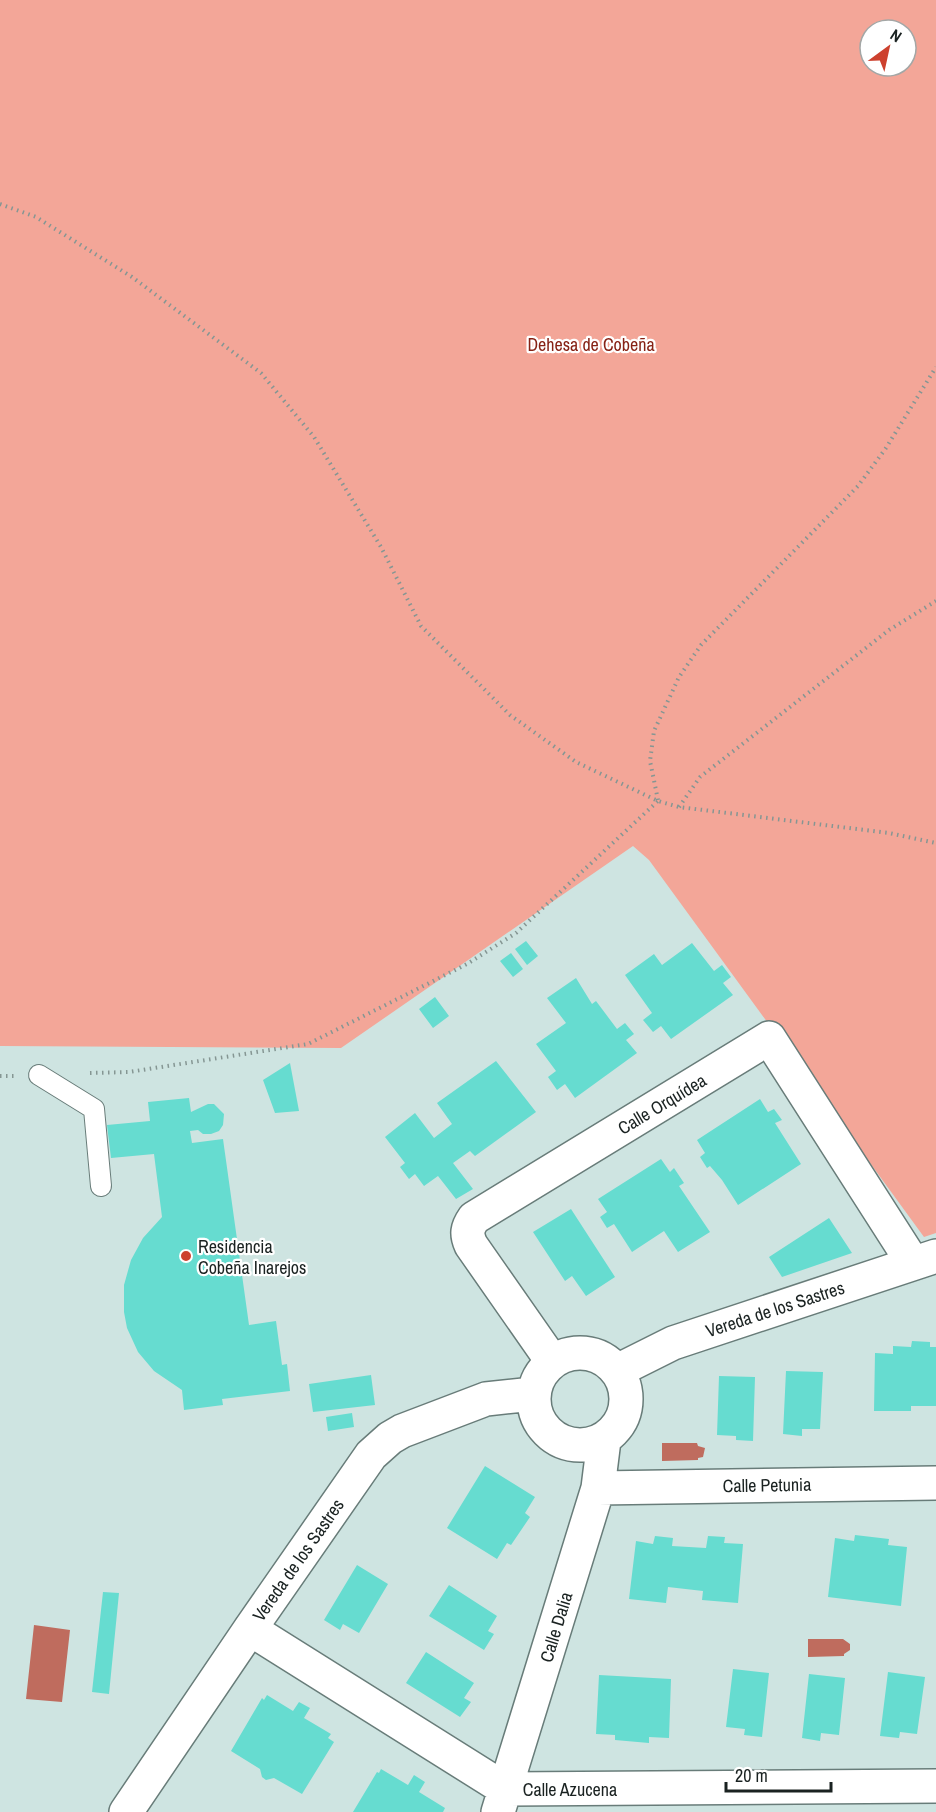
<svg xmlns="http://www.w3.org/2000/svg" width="936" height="1812" viewBox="0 0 936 1812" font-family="'Archivo Narrow',sans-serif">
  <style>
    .green { fill: #f3a698; fill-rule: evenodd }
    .water { fill: #bf6c5e }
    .building { fill: #66dcd0 }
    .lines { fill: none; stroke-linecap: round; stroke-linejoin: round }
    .lane-casing { stroke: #687c79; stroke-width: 22 }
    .street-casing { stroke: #687c79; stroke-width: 36 }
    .path { stroke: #859693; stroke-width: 4; stroke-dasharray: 1.5 4.5; stroke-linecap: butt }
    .lane { stroke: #fff; stroke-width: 20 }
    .street { stroke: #fff; stroke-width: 33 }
    .poi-dot { fill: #cd412e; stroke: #fff; stroke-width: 2 }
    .labels { text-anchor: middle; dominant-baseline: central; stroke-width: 4.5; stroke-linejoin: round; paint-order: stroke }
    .park-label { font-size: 18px; fill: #862215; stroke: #fff }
    .street-label { font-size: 18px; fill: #1a2221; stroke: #fff }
    .poi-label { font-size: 18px; fill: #1a2221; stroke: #fff; text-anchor: start }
  </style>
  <rect width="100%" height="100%" fill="#cee4e1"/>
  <path class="green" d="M 0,0 L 936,0 L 936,1233 L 924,1237 L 649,860 L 633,846 L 341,1048 L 0,1046 ZM 870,30 L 906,30 L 906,66 L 870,66 Z"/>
  <path class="water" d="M 662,1443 L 697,1443 L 698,1446 L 705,1448 L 703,1457 L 698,1458 L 698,1460 L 662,1461 Z
    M 34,1625 L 70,1630 L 62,1702 L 26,1699 Z
    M 808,1639 L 843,1639 L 850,1644 L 850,1650 L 844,1654 L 844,1656 L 808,1657 Z"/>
  <path class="building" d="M 526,941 L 538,956 L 527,965 L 515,949 Z
    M 692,943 L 714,971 L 722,965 L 731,977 L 723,983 L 733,995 L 671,1039 L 661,1026 L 653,1032 L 643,1020 L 652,1013 L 625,975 L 654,954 L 662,965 Z
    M 511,953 L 523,969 L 513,977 L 500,961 Z
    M 576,978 L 592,1004 L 596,1001 L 617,1029 L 625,1023 L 634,1034 L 626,1040 L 637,1053 L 575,1098 L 565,1084 L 557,1090 L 548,1077 L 556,1071 L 536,1044 L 566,1023 L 547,998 Z
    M 435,997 L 449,1016 L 433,1028 L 419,1009 Z
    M 496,1061 L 536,1112 L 475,1156 L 470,1151 L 453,1163 L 473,1189 L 456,1199 L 438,1176 L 424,1186 L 415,1174 L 409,1179 L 400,1167 L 405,1163 L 385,1137 L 415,1113 L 434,1138 L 452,1124 L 437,1103 Z
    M 290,1063 L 299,1111 L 275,1113 L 263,1080 Z
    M 189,1098 L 191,1112 L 208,1104 L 214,1104 L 224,1114 L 223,1125 L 219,1131 L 211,1134 L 203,1134 L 198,1130 L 190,1131 L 192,1143 L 223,1139 L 249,1325 L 276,1321 L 282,1365 L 287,1364 L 290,1391 L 222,1399 L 223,1405 L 184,1410 L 182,1390 L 154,1371 L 138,1352 L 127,1328 L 124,1312 L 124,1285 L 131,1260 L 143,1238 L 162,1217 L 154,1154 L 111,1158 L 107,1125 L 150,1121 L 148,1102 Z
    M 760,1099 L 768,1112 L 774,1109 L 782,1120 L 775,1123 L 801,1164 L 738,1205 L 722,1180 L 710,1166 L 707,1168 L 700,1157 L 705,1153 L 697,1140 Z
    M 661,1159 L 670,1172 L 674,1168 L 684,1183 L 679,1186 L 710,1232 L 678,1252 L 664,1231 L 632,1252 L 614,1224 L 607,1228 L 600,1217 L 607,1212 L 598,1199 Z
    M 571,1209 L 615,1277 L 586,1296 L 572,1276 L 565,1281 L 533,1232 Z
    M 829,1218 L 852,1253 L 782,1277 L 769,1257 Z
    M 912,1341 L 930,1342 L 930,1347 L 936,1347 L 936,1406 L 911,1406 L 911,1411 L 874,1411 L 875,1353 L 893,1354 L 893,1346 L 911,1347 Z
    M 786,1371 L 823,1372 L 820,1429 L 802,1429 L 802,1436 L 783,1434 Z
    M 371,1375 L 375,1405 L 313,1412 L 309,1384 Z
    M 719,1376 L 755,1377 L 753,1441 L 736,1440 L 736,1436 L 717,1435 Z
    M 352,1413 L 354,1427 L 328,1431 L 326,1417 Z
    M 485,1466 L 535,1497 L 525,1513 L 530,1517 L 511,1545 L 507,1543 L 497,1559 L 447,1528 Z
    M 855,1535 L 889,1539 L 888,1545 L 907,1547 L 901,1606 L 828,1597 L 835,1538 L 854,1541 Z
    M 655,1536 L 673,1538 L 672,1546 L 706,1548 L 708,1536 L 725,1537 L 724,1543 L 743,1544 L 738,1603 L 702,1600 L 703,1591 L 668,1587 L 666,1603 L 629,1599 L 636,1541 L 653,1544 Z
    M 357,1565 L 388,1584 L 359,1633 L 343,1624 L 340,1630 L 324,1620 Z
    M 449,1585 L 497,1616 L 488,1631 L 494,1634 L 484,1650 L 429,1616 Z
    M 103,1592 L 119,1593 L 109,1694 L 92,1692 Z
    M 426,1652 L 474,1683 L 464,1698 L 471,1702 L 460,1717 L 406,1683 Z
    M 733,1669 L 769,1673 L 762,1737 L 744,1735 L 745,1729 L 726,1727 Z
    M 888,1672 L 925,1677 L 917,1734 L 900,1732 L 899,1738 L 880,1736 Z
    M 809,1674 L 845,1678 L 839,1735 L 821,1733 L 820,1741 L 802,1738 Z
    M 599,1675 L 671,1679 L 669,1738 L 649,1737 L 649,1743 L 615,1740 L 615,1735 L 596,1734 Z
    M 267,1695 L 293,1711 L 299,1702 L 310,1708 L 304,1718 L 331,1734 L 328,1738 L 334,1742 L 302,1794 L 274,1778 L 266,1780 L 262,1777 L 260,1769 L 231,1751 L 262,1698 L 264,1700 Z
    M 381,1769 L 408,1785 L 414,1775 L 425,1782 L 419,1792 L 445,1808 L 443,1812 L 353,1812 L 377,1772 L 379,1773 Z"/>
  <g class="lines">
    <g class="lane-casing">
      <path id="lane" d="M 39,1075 L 94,1109 L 101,1186"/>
    </g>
    <g class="street-casing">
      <path id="street" d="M534 1399a46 46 0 1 1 92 0a46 46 0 1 1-92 0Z
        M 552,1361 L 471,1245 C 466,1234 467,1228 474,1218 L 769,1038 L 913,1263
        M 617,1371 L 673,1343 L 936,1256
        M 598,1488 L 936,1483
        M 250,1629 L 505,1789 L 936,1786
        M 126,1812 L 250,1629 L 371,1455 L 390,1438 L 402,1431 L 486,1399 L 533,1394
        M 498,1812 L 598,1488 L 604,1440"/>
    </g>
    <path class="path" d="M 0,204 L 36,217 L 132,277 L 261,373 L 314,437 L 381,547 L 421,626 L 510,715 L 576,762 L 658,801 L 679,807 L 889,833 L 936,843
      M 658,800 L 650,761 L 654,731 L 679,677 L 701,645 L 858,486 L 886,448 L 936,367
      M 679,807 L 700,777 L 889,630 L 936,601
      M 90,1073 L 129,1072 L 308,1044 L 467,964 L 516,933 L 658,801
      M 0,1076 L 14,1076"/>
    <use href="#lane" class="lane"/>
    <use href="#street" class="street"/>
  </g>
  <circle class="poi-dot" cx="186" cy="1256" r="6"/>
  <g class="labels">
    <g class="park-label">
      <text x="591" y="344">Dehesa de Cobeña</text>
    </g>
    <g class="street-label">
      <text transform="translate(662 1104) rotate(-31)">Calle Orquídea</text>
      <text transform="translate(775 1309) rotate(-18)">Vereda de los Sastres</text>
      <text transform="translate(767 1485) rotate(-1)">Calle Petunia</text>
      <text transform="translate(298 1560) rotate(-55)">Vereda de los Sastres</text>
      <text transform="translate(556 1627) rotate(-73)">Calle Dalia</text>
      <text x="570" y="1789">Calle Azucena</text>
    </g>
    <g class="poi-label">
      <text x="198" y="1246">Residencia<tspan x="198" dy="21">Cobeña Inarejos</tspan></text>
    </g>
  </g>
  <g transform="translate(888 48) rotate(33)"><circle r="28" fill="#ffffff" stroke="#a3a7a6" stroke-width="1.5"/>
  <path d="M0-4.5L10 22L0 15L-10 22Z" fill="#cd412e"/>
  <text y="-9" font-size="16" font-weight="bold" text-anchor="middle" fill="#1a2221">N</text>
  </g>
  <path d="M726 1782v9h105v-9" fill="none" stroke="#1a2221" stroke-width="3"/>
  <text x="735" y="1782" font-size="18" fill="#1a2221" stroke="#ffffff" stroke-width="4.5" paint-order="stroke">20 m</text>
</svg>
